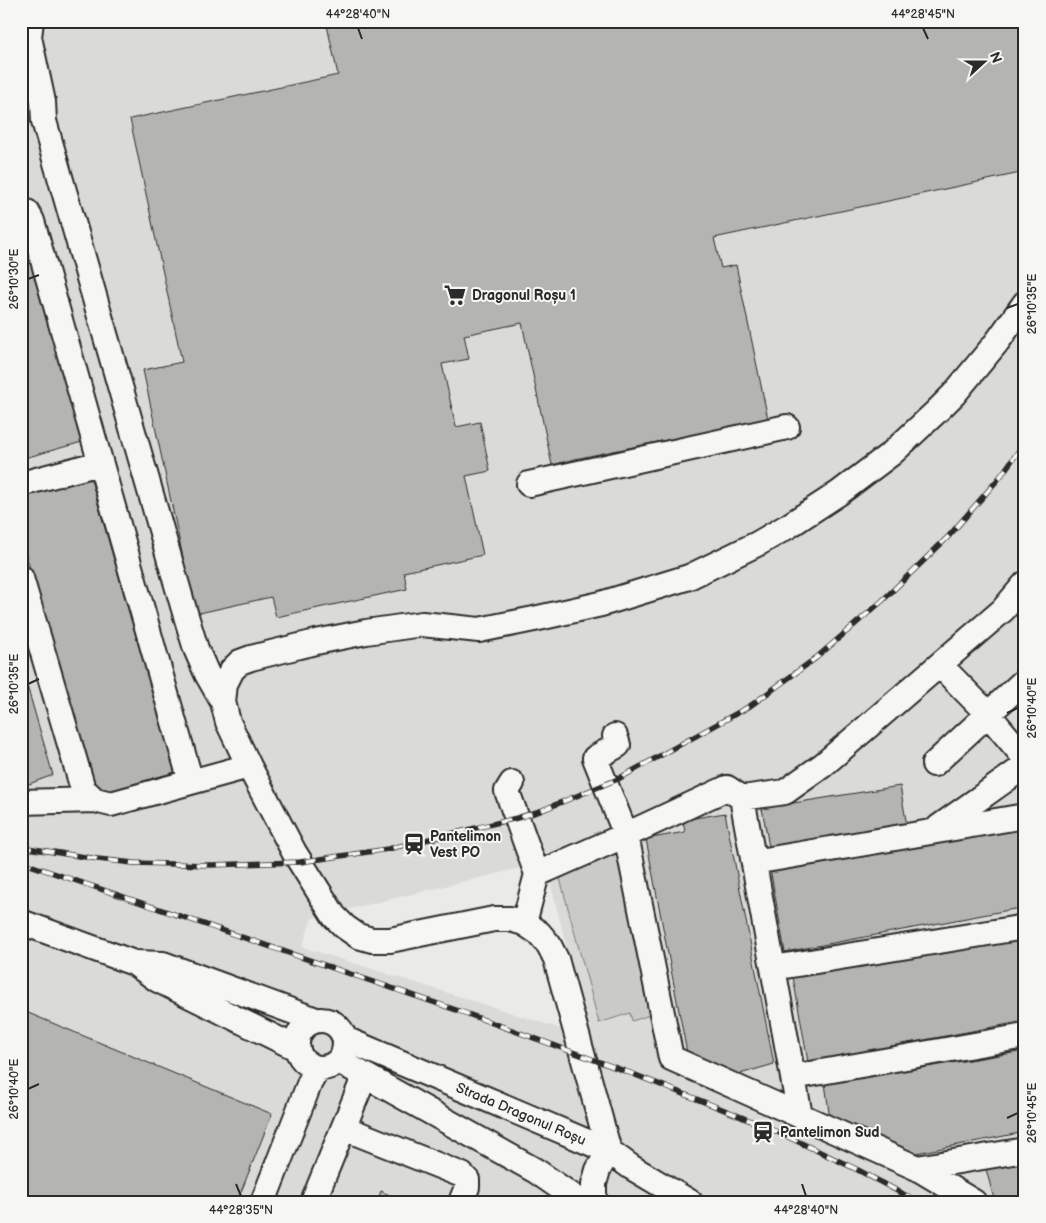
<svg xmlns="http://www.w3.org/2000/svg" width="1046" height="1223" viewBox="0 0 1046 1223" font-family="'Balsamiq Sans',sans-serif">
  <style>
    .built { fill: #dadad6; fill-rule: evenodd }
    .green { fill: #cacac7; stroke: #7a7a79 }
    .building { fill: #b4b4b1; stroke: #2b2b2b }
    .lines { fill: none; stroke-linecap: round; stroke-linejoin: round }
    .minor-casing { stroke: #2b2b2b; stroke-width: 28 }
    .minor { stroke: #f6f6f2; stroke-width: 24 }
    .rail-casing { stroke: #2b2b2b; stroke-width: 5.5 }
    .rail { stroke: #f6f6f2; stroke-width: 4; stroke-dasharray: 11; stroke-linecap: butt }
    .ticks { fill: none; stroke: #2b2b2b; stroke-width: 2 }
    .labels { text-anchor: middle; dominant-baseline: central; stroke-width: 4; stroke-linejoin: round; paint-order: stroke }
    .poi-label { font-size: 14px; font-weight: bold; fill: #2b2b2b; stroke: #f6f6f2; text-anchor: start }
    .street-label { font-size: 14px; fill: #2b2b2b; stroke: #f6f6f2 }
    .neatline { fill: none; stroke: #2b2b2b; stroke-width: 2 }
    .ticks-label { font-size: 12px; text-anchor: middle; fill: #2b2b2b }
  </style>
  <rect width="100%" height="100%" fill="#eaeae6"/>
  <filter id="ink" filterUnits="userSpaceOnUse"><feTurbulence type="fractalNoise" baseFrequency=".02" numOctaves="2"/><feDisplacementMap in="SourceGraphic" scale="10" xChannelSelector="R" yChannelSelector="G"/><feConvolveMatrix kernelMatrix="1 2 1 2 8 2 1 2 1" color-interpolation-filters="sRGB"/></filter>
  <g filter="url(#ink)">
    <path class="built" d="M 21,21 L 1025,21 L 1025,1202 L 21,1202 ZM 545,862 L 590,1038 L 302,947 L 312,918 Z"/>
    <path class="green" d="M 618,853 L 653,1014 L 632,1021 L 630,1013 L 599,1023 L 559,875 Z"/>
    <path class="building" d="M 326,21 L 1025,21 L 1025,172 L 714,238 L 721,268 L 736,265 L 768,419 L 575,459 L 552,465 L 522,323 L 464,335 L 469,359 L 442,364 L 456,427 L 480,422 L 490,471 L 466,476 L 483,555 L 404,572 L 407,589 L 276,617 L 271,597 L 195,614 L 143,370 L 182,362 L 130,119 L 338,75 Z
      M 21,231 L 82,442 L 21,459 Z
      M 90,476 L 175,772 L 95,795 L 21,537 L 21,496 Z
      M 21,665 L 53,775 L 21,787 Z
      M 900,786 L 907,826 L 769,847 L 762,808 Z
      M 725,813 L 774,1064 L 733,1076 L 688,1058 L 646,839 L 685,832 L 683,820 Z
      M 1025,820 L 1025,907 L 785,952 L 770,868 Z
      M 1025,934 L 1025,1021 L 808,1062 L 793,977 Z
      M 21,1010 L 272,1114 L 237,1202 L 21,1202 Z
      M 1025,1051 L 1025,1132 L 906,1155 L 830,1120 L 825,1083 Z
      M 1025,1162 L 1025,1202 L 997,1202 L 994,1199 L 986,1169 Z
      M 381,1191 L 404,1202 L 377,1202 Z"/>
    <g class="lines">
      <g class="minor-casing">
        <path id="minor" d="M 31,21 L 29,37 L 43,102 L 44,121 L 183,606 L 196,649 L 207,674 L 223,702
          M 21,210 L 27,212 L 32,221 L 191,782
          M 21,484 L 100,463
          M 529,484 L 787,427
          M 21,578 L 83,789 L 95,800 L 111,804 L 249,766
          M 940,665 L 988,714 L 1025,758
          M 615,736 L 618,745 L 595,758 L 626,835 L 671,1058 L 917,1168 L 974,1202
          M 934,764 L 1025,680
          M 512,783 L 507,791 L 537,874
          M 742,798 L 800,1116
          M 21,802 L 95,800
          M 939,827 L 1025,766
          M 754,862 L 1025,816
          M 21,922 L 134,963 L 158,980 L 298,1049
          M 524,923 L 537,874 L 626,835 L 727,788 L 742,798 L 785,792 L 823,765 L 1003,610 L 1025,584
          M 136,963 L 163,964 L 316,1020
          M 773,968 L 1025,927
          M297 1044a24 24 0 1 1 48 0a24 24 0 1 1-48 0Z
          M 345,1039 L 609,1151 L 631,1167 L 690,1202
          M 339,1061 L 536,1171 L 581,1202
          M 793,1077 L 1025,1036
          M 344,1128 L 462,1175 L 467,1180 L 467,1187 L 461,1202
          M 917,1168 L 1025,1150
          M 263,1202 L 310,1082 L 318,1068
          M 313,1202 L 365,1075
          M 594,1202 L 594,1184 L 598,1170 L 609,1151 L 556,959 L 549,945 L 539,933 L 524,923 L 510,919 L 494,919 L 390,940 L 372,940 L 358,936 L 345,927 L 334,916 L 294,852 L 249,766 L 228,722 L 223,702 L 225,684 L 232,670 L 240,662 L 251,658 L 316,642 L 366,632 L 422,624 L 479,630 L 534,619 L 601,604 L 689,577 L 759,543 L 790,525 L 839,493 L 892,453 L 936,412 L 954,394 L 997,342 L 1025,303"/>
      </g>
      <use href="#minor" class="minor"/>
      <g class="rail-casing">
        <path id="rail" d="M 21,847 L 98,859 L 133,863 L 211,865 L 300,862 L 388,849 L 517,818 L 540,811 L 618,779 L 750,706 L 816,658 L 882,601 L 948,537 L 1000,477 L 1025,442
          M 21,862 L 465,1013 L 633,1074 L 727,1111 L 782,1134 L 858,1170 L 918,1202"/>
      </g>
      <use href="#rail" class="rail"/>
    </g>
  </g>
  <path class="ticks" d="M 358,28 L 362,39M 923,28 L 928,39M 28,279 L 39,275M 1007,308 L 1018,304M 28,684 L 39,679M 1007,713 L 1018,708M 28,1089 L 39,1084M 1007,1118 L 1018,1113M 236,1184 L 241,1196M 802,1184 L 806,1196"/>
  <defs>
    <g id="supermarket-bare" transform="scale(1.725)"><path d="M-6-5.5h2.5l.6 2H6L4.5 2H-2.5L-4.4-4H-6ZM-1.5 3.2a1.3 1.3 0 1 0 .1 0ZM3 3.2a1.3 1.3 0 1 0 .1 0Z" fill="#2b2b2b" stroke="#f6f6f2" stroke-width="2.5" paint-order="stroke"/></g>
    <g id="station-bare" transform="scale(1.725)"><path d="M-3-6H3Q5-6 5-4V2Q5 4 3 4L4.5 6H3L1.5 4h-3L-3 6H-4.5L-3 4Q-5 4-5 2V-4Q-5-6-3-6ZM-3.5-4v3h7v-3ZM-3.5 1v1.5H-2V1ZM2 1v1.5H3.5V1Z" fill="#2b2b2b" stroke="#f6f6f2" stroke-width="2.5" paint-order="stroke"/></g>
  </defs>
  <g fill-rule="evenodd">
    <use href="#supermarket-bare" x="455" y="295"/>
    <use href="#station-bare" x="414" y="844"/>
    <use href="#station-bare" x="763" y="1132"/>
  </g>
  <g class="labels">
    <g class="poi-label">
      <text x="472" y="295">Dragonul Roșu 1</text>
      <text x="430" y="836">Pantelimon<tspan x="430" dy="16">Vest PO</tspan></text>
      <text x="780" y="1132">Pantelimon Sud</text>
    </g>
    <g class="street-label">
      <text transform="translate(521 1114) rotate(23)">Strada Dragonul Roșu</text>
    </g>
  </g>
  <rect width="1046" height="1223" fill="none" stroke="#f6f6f2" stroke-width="55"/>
  <g transform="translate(984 62) rotate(69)" stroke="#f6f6f2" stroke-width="4" paint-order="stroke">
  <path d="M0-4L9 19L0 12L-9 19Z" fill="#2b2b2b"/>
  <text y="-8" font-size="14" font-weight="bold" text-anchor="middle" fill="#2b2b2b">N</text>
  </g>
  <rect x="28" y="28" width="990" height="1168" class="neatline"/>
  <g class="ticks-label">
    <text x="358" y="18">44°28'40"N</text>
    <text x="923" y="18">44°28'45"N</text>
    <text transform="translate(14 279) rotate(-90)" y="4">26°10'30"E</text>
    <text transform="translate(1032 304) rotate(-90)" y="4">26°10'35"E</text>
    <text transform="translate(14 684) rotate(-90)" y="4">26°10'35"E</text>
    <text transform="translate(1032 708) rotate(-90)" y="4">26°10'40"E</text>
    <text transform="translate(14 1089) rotate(-90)" y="4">26°10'40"E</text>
    <text transform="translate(1032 1113) rotate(-90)" y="4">26°10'45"E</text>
    <text x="241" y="1214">44°28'35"N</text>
    <text x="806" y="1214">44°28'40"N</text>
  </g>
</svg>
